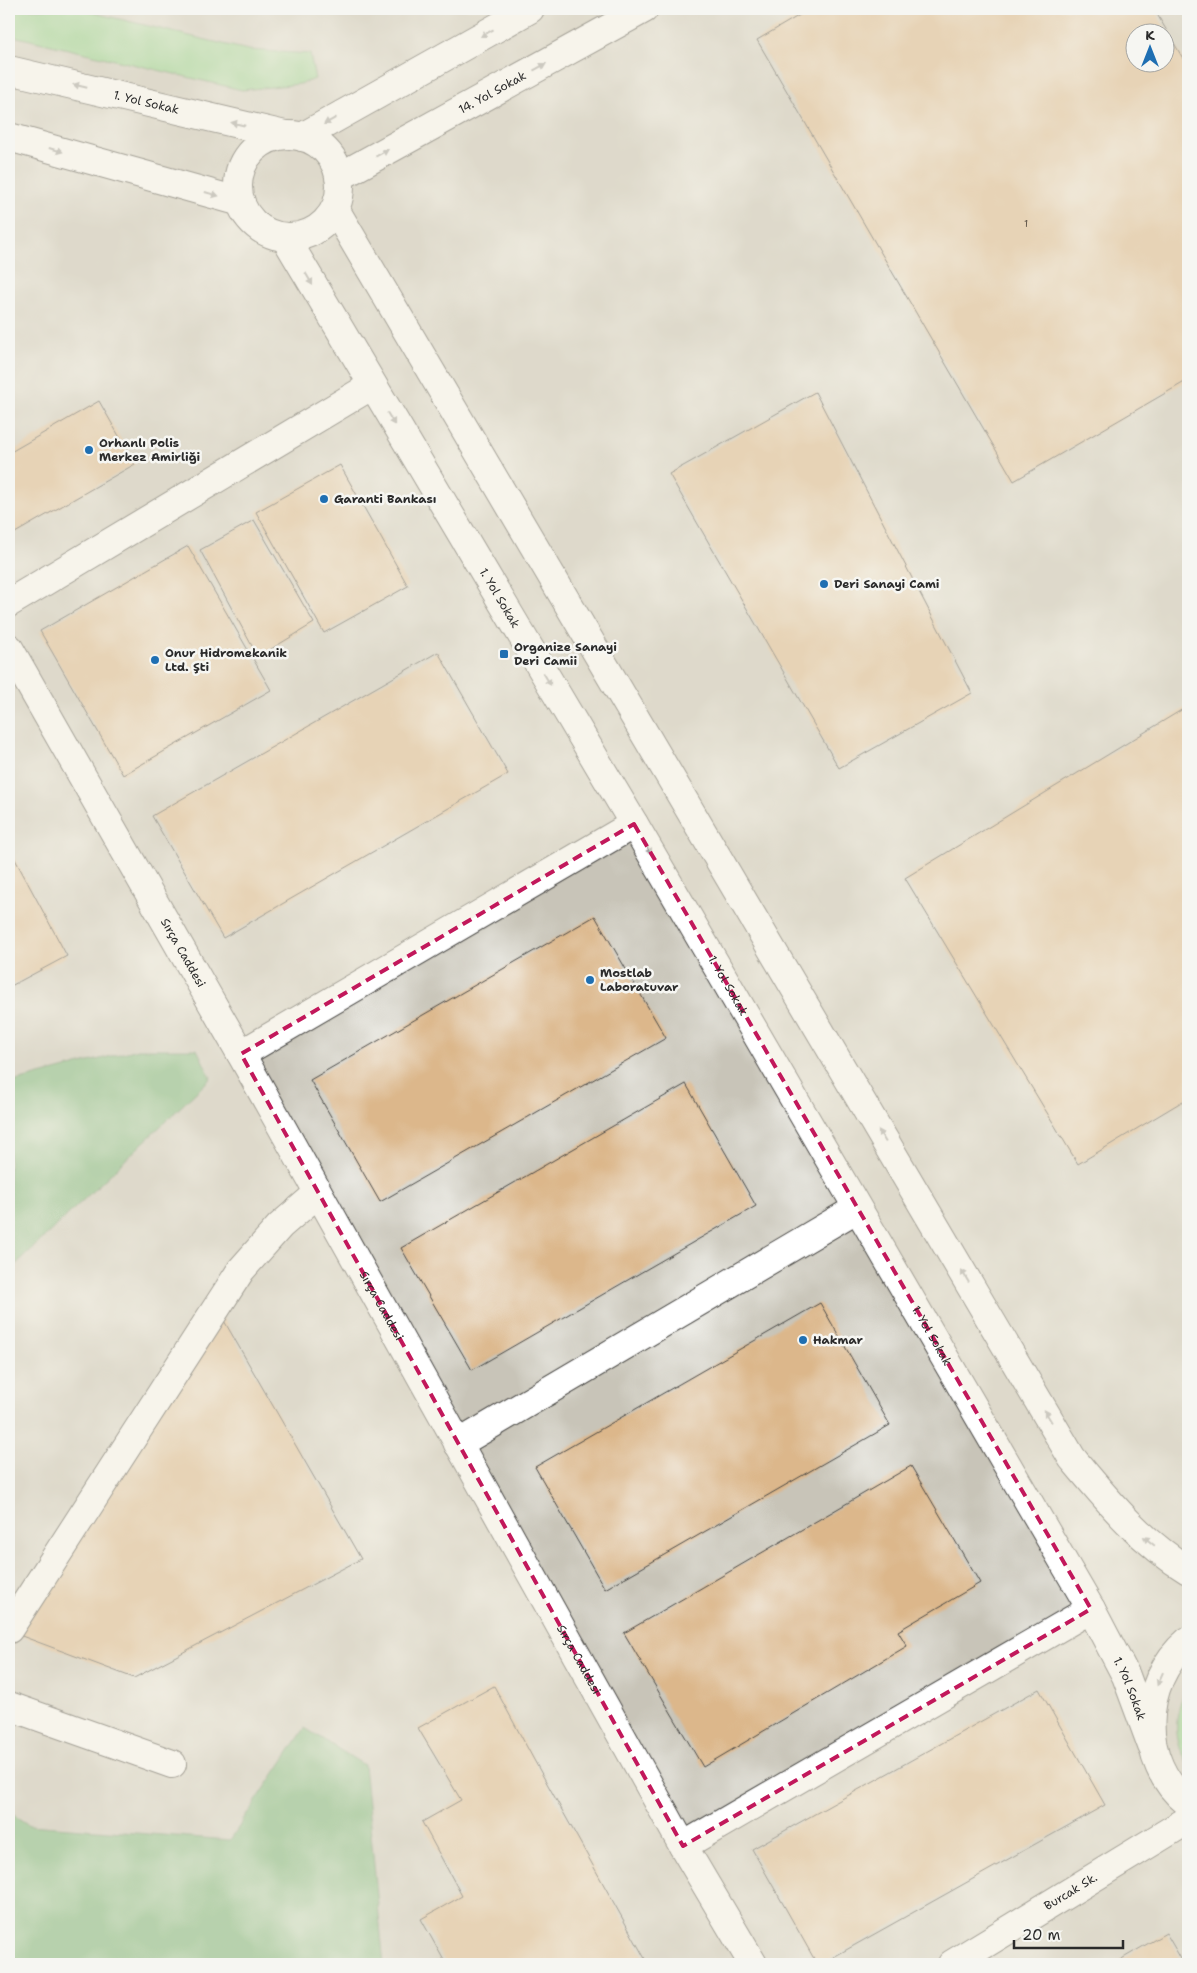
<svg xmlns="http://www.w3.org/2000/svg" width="1197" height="1973" viewBox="0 0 1197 1973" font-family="'Shantell Sans',sans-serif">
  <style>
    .industrial { fill: #c8c4b8; fill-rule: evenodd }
    .green { fill: #8dcf87; stroke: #5c7d59 }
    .forest { fill: #72b274; stroke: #4e6e50 }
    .building { fill: #dcb78b; fill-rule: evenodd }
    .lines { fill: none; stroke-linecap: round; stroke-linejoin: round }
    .minor-casing { stroke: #494845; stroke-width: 30 }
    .major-casing { stroke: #494845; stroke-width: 30 }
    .minor { stroke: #fff; stroke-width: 28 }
    .major { stroke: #fff; stroke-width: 28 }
    .oneway { fill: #a0a0a0 }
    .marked { fill: none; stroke: #c2185b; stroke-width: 4; stroke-dasharray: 10 6; stroke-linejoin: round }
    .poi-dot { fill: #1f6fb2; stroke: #f6f6f2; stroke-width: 2 }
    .labels { text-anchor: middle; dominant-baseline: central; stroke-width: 5; stroke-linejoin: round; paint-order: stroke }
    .number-label { font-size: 10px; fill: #574e43 }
    .street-label { font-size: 12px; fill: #2b2b2b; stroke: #f6f6f2 }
    .poi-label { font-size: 12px; font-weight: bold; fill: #2b2b2b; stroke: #f6f6f2; text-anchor: start }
  </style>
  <rect width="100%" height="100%" fill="#f6f6f2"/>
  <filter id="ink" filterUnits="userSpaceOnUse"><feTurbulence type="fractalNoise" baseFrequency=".02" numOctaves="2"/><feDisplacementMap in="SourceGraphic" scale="10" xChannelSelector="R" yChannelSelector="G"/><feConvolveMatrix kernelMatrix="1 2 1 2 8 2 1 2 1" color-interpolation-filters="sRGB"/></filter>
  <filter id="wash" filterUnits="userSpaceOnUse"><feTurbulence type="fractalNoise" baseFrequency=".0096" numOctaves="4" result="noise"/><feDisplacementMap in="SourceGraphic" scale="20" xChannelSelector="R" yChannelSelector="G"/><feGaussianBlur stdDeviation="1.12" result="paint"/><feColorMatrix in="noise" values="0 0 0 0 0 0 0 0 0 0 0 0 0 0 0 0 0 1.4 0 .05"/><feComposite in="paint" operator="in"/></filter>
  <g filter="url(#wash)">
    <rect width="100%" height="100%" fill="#f1ebda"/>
    <path class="industrial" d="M 9,9 L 1188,9 L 1188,1964 L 9,1964 ZM 1134,32 L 1164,32 L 1164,62 L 1134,62 Z"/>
    <path class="green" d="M 9,9 L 78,9 L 248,50 L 310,54 L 315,79 L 300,84 L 242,90 L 9,35 Z
      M 1188,1684 L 1188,1764 C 1171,1738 1175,1710 1188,1684 Z"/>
    <path class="forest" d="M 138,1049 L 197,1049 L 211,1078 L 9,1271 L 9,1083 Z
      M 305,1728 L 364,1765 L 384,1964 L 9,1964 L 9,1812 L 29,1825 L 230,1840 Z"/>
    <g id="blocks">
      <path class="building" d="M 810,9 L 1154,9 L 1188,67 L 1188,380 L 1014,481 L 757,40 ZM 1134,32 L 1164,32 L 1164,62 L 1134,62 Z
        M 815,392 L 972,693 L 839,768 L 669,474 Z
        M 99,401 L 135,464 L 15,533 L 9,522 L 9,453 Z
        M 340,465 L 408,586 L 324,633 L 256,512 Z
        M 254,520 L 314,623 L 258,657 L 200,550 Z
        M 188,546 L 271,690 L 123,775 L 40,631 Z
        M 438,652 L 508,774 L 223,938 L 152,816 Z
        M 1188,706 L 1188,1098 L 1078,1164 L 905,878 Z
        M 9,848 L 67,956 L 9,987 Z
        M 595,916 L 666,1038 L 380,1202 L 310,1080 Z
        M 686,1084 L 756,1206 L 472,1370 L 401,1248 Z
        M 820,1303 L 890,1425 L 605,1589 L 535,1467 Z
        M 219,1312 L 361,1559 L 134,1678 L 19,1635 Z
        M 911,1466 L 980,1583 L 898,1631 L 907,1646 L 703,1767 L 624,1633 Z
        M 494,1686 L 534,1760 L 648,1964 L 446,1964 L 421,1919 L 462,1896 L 422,1822 L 461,1800 L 418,1728 Z
        M 1039,1689 L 1105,1805 L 821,1964 L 817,1964 L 752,1849 Z
        M 1166,1933 L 1184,1964 L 1113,1964 Z"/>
    </g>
  </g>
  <g filter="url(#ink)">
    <use href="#blocks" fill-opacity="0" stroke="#494845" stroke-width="1"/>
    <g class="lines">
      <g class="minor-casing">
        <g id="minor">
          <path d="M 302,137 L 530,9"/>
          <path id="s1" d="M 339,177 L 644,9"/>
          <path d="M 9,603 L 371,386"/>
          <path id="s2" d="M 9,648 L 241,1054 L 683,1846 L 753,1964"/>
          <path d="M 241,1054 L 634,824"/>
          <path d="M 458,1444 L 856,1209"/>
          <path d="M 9,1629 L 241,1270 L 280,1226 L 317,1194"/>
          <path d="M 9,1706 L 172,1764"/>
          <path d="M 683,1846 L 1091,1609"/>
          <path id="s3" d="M 952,1964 L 1188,1820"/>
        </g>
      </g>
      <g class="major-casing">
        <g id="major">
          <path id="s4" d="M 9,70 L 285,135"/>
          <circle cx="289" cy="186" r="51"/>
          <path d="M 9,137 L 241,202"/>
          <path d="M 335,209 L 1072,1458 C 1107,1500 1141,1542 1188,1570"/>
          <path id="s5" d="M 285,237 L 634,824 L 1091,1609 L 1126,1676 L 1152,1746"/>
          <path d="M 1188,1641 C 1139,1682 1137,1763 1188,1803"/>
        </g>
      </g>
      <use href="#minor" class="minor"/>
      <use href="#major" class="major"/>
    </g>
    <defs><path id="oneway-solid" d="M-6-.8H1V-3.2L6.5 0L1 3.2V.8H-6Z" transform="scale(1.25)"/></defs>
    <g class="oneway">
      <use href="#oneway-solid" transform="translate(487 33) rotate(151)"/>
      <use href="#oneway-solid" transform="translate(540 67) rotate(-29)"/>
      <use href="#oneway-solid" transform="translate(80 86) rotate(-167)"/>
      <use href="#oneway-solid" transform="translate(330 121) rotate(151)"/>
      <use href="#oneway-solid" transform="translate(238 124) rotate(-167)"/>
      <use href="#oneway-solid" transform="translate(56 150) rotate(16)"/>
      <use href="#oneway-solid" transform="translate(382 153) rotate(-29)"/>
      <use href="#oneway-solid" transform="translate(212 194) rotate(16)"/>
      <use href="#oneway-solid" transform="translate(309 279) rotate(60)"/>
      <use href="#oneway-solid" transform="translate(391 419) rotate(59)"/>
      <use href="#oneway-solid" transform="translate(547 679) rotate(59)"/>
      <use href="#oneway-solid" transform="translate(648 848) rotate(60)"/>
      <use href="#oneway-solid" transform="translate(882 1136) rotate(-121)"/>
      <use href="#oneway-solid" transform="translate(965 1276) rotate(-121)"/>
      <use href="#oneway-solid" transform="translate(1048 1416) rotate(-121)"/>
      <use href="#oneway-solid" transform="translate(1149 1541) rotate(-141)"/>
      <use href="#oneway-solid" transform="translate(1160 1679) rotate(114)"/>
    </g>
  </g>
  <path d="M0 0H1197V1973H0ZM 634,824 L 1091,1609 L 683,1846 L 241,1054 Z" fill="#f1ebda" fill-opacity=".55" fill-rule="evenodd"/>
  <path class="marked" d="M 634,824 L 1091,1609 L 683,1846 L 241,1054 Z"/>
  <g class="poi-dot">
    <circle cx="89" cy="450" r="5"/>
    <circle cx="324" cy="499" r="5"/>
    <circle cx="824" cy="584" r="5"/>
    <rect x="499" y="649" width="10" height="10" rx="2.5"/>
    <circle cx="155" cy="660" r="5"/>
    <circle cx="590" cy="980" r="5"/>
    <circle cx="803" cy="1340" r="5"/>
  </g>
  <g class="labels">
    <g class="number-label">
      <text x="1026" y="223">1</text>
    </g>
    <g class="street-label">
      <text stroke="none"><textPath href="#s1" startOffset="175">14. Yol Sokak</textPath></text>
      <text stroke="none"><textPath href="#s4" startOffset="141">1. Yol Sokak</textPath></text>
      <text stroke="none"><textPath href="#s5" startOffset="420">1. Yol Sokak</textPath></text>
      <text stroke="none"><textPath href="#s2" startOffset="351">Sırça Caddesi</textPath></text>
      <text stroke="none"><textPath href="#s5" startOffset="870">1. Yol Sokak</textPath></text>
      <text stroke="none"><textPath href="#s2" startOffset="756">Sırça Caddesi</textPath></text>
      <text stroke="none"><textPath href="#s5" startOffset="1275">1. Yol Sokak</textPath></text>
      <text stroke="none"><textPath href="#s2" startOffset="1161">Sırça Caddesi</textPath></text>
      <text stroke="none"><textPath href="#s5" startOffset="1680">1. Yol Sokak</textPath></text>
      <text stroke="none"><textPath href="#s3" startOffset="139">Burcak Sk.</textPath></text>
    </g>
    <g class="poi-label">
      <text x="99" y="443">Orhanlı Polis<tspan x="99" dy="14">Merkez Amirliği</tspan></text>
      <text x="334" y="499">Garanti Bankası</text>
      <text x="834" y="584">Deri Sanayi Cami</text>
      <text x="514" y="647">Organize Sanayi<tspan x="514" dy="14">Deri Camii</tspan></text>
      <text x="165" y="653">Onur Hidromekanik<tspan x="165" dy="14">Ltd. Şti</tspan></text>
      <text x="600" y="973">Mostlab<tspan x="600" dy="14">Laboratuvar</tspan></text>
      <text x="813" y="1340">Hakmar</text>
    </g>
  </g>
  <rect width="1197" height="1973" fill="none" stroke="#f6f6f2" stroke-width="30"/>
  <g transform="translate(1150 48)"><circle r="24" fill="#f6f6f2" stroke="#a5a5a2"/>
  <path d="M0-4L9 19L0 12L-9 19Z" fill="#1f6fb2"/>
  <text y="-8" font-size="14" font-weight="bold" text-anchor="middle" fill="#2b2b2b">K</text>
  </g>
  <path d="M1014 1940v8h109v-8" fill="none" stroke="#2b2b2b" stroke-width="2.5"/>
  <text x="1022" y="1940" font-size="15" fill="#2b2b2b" stroke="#f6f6f2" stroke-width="4" paint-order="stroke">20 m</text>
</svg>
